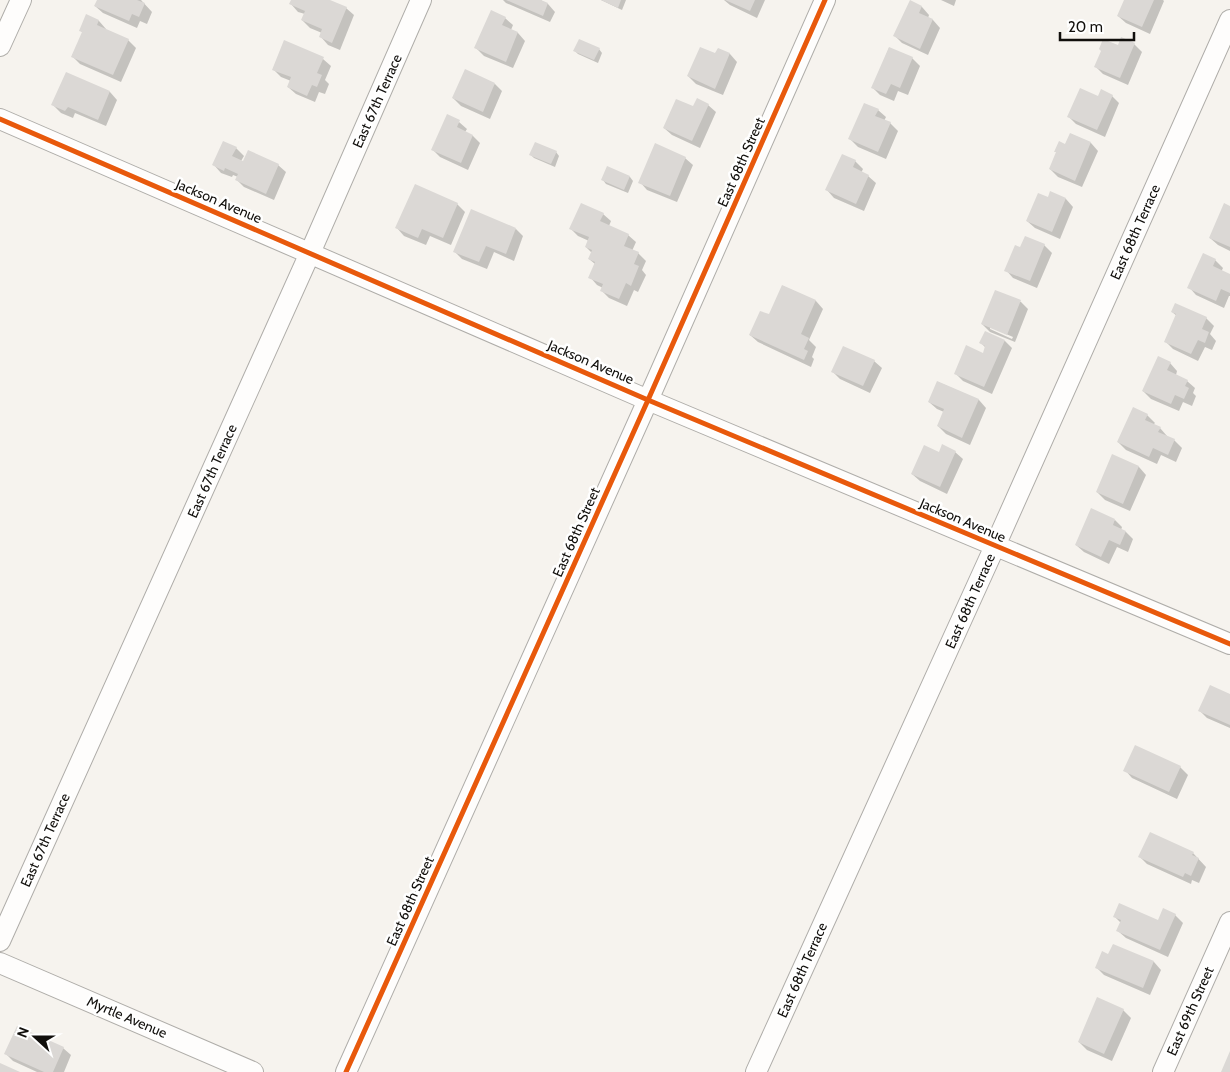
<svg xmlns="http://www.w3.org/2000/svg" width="1230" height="1072" viewBox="0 0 1230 1072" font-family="Cabin,sans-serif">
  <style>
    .shadow { fill: #0003; fill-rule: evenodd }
    .building { fill: #dbd8d5 }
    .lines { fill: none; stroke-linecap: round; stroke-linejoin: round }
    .street-casing { stroke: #afada9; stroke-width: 22 }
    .street { stroke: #fefdfc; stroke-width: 20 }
    .cycleway-casing { stroke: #fff; stroke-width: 8 }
    .cycleway { stroke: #e8590c; stroke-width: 5 }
    .labels { text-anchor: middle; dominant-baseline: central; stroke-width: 5; stroke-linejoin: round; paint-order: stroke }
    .street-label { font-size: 14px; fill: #110f0c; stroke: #fff }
  </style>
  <rect width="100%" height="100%" fill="#f6f3ee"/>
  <path class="shadow" d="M 98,0 L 141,0 L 152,12 L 147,24 L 140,21 L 137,28 L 103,13 L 95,6 Z
    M 293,0 L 327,0 L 346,8 L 354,15 L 340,50 L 328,45 L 321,37 L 322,33 L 310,28 L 302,20 L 305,14 L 298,12 L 291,4 Z
    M 503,0 L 542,0 L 541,1 L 548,4 L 555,12 L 550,22 L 506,3 Z
    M 601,0 L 626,0 L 622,10 Z
    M 724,0 L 765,0 L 757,18 L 730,5 Z
    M 941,0 L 956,0 L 954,6 Z
    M 1126,0 L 1163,0 L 1164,1 L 1150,34 L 1126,23 L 1118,16 Z
    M 910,2 L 922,7 L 929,15 L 928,18 L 933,20 L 940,28 L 928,55 L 902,43 L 895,36 Z
    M 87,16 L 99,21 L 106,29 L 106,30 L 128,40 L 136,48 L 121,82 L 80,64 L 72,56 L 83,33 L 81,31 Z
    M 505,18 L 513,25 L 511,30 L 518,33 L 525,41 L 513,68 L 484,56 L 476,48 Z
    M 285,42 L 323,59 L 331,66 L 325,80 L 329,84 L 325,94 L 319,92 L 315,102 L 296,94 L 288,87 L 291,81 L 281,77 L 273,69 Z
    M 1134,44 L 1142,52 L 1128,85 L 1103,74 L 1096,67 L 1102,51 L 1119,46 Z
    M 889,48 L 912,58 L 920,66 L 908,95 L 898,91 L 894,101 L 880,95 L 873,88 Z
    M 599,49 L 602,53 L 598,63 L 578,54 L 575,51 Z
    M 718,49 L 730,54 L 737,62 L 723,95 L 696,84 L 688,76 L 716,55 Z
    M 67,74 L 110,92 L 117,100 L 106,126 L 75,113 L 73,118 L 61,113 L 53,105 Z
    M 495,84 L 502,91 L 490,119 L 461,106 L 453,98 Z
    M 1112,96 L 1119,103 L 1105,137 L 1076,124 L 1069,117 L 1098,97 Z
    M 708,105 L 716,112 L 700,148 L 672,135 L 664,128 L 694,108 Z
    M 878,110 L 886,117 L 884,121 L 890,123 L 898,131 L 886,159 L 858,147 L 850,139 Z
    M 459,122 L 467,129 L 465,132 L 473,136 L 480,143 L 468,170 L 440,157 L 432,149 Z
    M 1071,134 L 1091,143 L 1098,151 L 1082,187 L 1058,177 L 1050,169 L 1065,145 Z
    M 236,148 L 244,156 L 241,161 L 278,165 L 286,172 L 274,200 L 244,187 L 237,180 L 238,177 L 233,175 L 232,177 L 221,173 L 214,165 Z
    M 556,152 L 559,156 L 555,167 L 534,158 L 531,155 Z
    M 685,158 L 693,165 L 677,202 L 647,190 L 640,182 Z
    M 855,161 L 863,169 L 861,173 L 868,176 L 876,183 L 864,211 L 834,198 L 827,190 Z
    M 608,168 L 630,177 L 633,181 L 628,193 L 606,184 L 603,180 Z
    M 1051,193 L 1066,199 L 1073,207 L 1060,239 L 1035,228 L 1027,221 L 1048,198 Z
    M 457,204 L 465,212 L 451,245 L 430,236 L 426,245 L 404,236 L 397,228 Z
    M 1230,207 L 1230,251 L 1218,245 L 1210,238 Z
    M 603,214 L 611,221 L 609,226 L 628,235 L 636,242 L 632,251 L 638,253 L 646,261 L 642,270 L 646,275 L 638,292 L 634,290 L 627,306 L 609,298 L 602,291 L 603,288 L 597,285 L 590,277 L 595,264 L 589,259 L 592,253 L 586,247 L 589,241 L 578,236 L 571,229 Z
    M 516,229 L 523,236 L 514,261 L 494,252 L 487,269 L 462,259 L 455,252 Z
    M 1044,245 L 1052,253 L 1037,288 L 1013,278 L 1006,270 L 1021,249 Z
    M 1215,260 L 1223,268 L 1221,272 L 1230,276 L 1230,296 L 1229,296 L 1224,308 L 1196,295 L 1189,287 Z
    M 783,286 L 816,301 L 823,309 L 809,340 L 816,347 L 812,357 L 814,359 L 811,367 L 758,342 L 750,335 L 769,316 Z
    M 996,291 L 1021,302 L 1028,309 L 1015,342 L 990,332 L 982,324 ZM 990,327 L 1013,337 L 1012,339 L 990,329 Z
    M 1172,312 L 1206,318 L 1214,326 L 1210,334 L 1216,341 L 1212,350 L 1205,347 L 1198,361 L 1173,349 L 1165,341 L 1177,316 Z
    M 1005,341 L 1012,348 L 992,394 L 963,381 L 955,373 L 984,354 L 986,348 L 981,343 Z
    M 874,361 L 882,368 L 870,393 L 840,379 L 833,372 Z
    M 1170,363 L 1177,371 L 1176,375 L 1187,381 L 1195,388 L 1193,393 L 1196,396 L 1192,406 L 1183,402 L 1179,411 L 1151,399 L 1143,391 Z
    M 938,382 L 979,400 L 986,408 L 970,445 L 946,434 L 938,426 L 944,412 L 937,409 L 929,402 Z
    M 1147,415 L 1155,423 L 1153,425 L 1160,428 L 1167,436 L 1167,437 L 1174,440 L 1182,448 L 1176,462 L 1161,455 L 1157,464 L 1126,450 L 1118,442 Z
    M 955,452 L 963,459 L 947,494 L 920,481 L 912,474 L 940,453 Z
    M 1113,456 L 1139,467 L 1146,475 L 1130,511 L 1105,500 L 1097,492 Z
    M 1115,520 L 1122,527 L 1121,530 L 1126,532 L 1133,539 L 1128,552 L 1117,547 L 1109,564 L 1084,552 L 1076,545 Z
    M 1230,695 L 1230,728 L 1207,718 L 1200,711 Z
    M 1180,767 L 1188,775 L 1177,799 L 1132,778 L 1125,770 Z
    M 1193,853 L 1206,867 L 1199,883 L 1192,880 L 1191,884 L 1147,864 L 1140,857 Z
    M 1164,910 L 1175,915 L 1183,923 L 1168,957 L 1126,938 L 1118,931 L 1121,923 L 1115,917 L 1159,922 Z
    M 1113,945 L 1154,962 L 1161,970 L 1150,995 L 1104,975 L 1096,967 L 1109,956 Z
    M 1123,1010 L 1131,1018 L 1112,1061 L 1087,1050 L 1079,1042 Z
    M 63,1048 L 71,1055 L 64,1072 L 37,1072 L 13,1061 L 5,1053 Z"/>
  <path class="building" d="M 97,0 L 137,0 L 145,3 L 139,17 L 132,14 L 129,21 L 94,6 Z
    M 291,0 L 330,0 L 347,7 L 332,43 L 319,37 L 322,29 L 301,20 L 305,11 L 289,4 Z
    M 506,0 L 541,0 L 548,3 L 543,16 Z
    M 601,0 L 621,0 L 618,8 Z
    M 725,0 L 755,0 L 750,11 Z
    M 910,0 L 922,6 L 919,13 L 933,19 L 920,49 L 893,36 Z
    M 1124,0 L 1154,0 L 1142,27 L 1117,16 Z
    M 491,10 L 506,17 L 502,25 L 518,32 L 506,62 L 474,48 Z
    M 86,14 L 99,20 L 97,25 L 129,39 L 113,75 L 71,57 L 82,32 L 79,31 Z
    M 1121,37 L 1135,43 L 1120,78 L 1094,67 L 1101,51 L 1099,49 L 1103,39 L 1118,45 Z
    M 579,39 L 600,48 L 594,60 L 573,51 Z
    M 284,40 L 324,57 L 317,73 L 322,75 L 317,87 L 312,85 L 307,96 L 287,87 L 291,77 L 272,70 Z
    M 700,47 L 715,53 L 718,48 L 730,53 L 715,89 L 687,76 Z
    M 889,47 L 913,57 L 900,88 L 891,84 L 886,94 L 871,88 Z
    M 465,69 L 495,83 L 483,112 L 452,98 Z
    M 66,72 L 110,91 L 98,120 L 68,107 L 65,111 L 51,105 Z
    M 1080,88 L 1098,96 L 1101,89 L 1113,95 L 1097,130 L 1067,117 Z
    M 697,98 L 709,104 L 692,141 L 663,128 L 676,99 L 693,106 Z
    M 864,103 L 879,109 L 875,116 L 891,122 L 878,152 L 848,139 Z
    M 447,114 L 460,120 L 457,127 L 473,135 L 461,163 L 431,150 Z
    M 1070,133 L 1091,142 L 1075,181 L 1049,169 L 1056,152 L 1054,152 L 1059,141 L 1065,144 Z
    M 223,141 L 237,147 L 232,156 L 243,161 L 248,150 L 279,164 L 266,194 L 235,180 L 238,174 L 225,168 L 224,171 L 212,165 Z
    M 535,142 L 557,151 L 551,164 L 529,155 Z
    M 655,143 L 686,157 L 670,196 L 638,183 Z
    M 842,154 L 856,160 L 853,167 L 869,175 L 856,204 L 825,190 Z
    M 607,166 L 630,176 L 624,190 L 601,180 Z
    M 415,184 L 458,203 L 443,238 L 422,229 L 418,238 L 395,228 Z
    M 1050,191 L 1066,198 L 1052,232 L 1026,221 L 1038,193 L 1048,197 Z
    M 581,203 L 604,213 L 600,221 L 629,234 L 624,246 L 639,252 L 634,264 L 639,266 L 631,286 L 626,283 L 619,299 L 600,291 L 603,284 L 588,278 L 595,262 L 588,259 L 592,250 L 585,247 L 589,237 L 569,229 Z
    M 1224,203 L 1230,206 L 1230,247 L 1209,238 Z
    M 471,209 L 516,228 L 506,254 L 486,246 L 479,262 L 453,252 Z
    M 1025,236 L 1045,244 L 1030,281 L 1004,271 L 1015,245 L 1020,247 Z
    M 1203,253 L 1216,259 L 1213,266 L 1230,274 L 1230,293 L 1221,289 L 1216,301 L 1187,288 Z
    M 782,285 L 816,300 L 801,334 L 809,338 L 804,349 L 808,351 L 804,360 L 749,335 L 760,311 L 769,314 Z
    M 995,290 L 1021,300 L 1007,335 L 981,324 Z
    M 1175,303 L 1207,317 L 1202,329 L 1209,332 L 1205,343 L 1198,340 L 1191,354 L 1164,342 L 1176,314 L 1171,312 Z
    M 985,331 L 1005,340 L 984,387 L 954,374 L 966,345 L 983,353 L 985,346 L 979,343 Z
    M 843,346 L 875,360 L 863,386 L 831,372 Z
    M 1158,356 L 1171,362 L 1167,370 L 1188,380 L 1185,386 L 1189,388 L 1184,399 L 1175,395 L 1171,404 L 1142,391 Z
    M 937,381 L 979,399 L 962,438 L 937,426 L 944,409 L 928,402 Z
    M 1133,407 L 1148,414 L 1145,420 L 1161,427 L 1158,432 L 1175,439 L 1168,455 L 1153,448 L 1149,457 L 1117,442 Z
    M 942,444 L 956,451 L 940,487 L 911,474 L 924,445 L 939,452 Z
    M 1112,454 L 1139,466 L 1123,504 L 1096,492 Z
    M 1091,508 L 1115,519 L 1113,525 L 1126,531 L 1120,545 L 1109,540 L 1101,557 L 1075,545 Z
    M 1210,685 L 1230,694 L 1230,725 L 1198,711 Z
    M 1135,745 L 1181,766 L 1169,792 L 1123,771 Z
    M 1150,832 L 1194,852 L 1192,855 L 1199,858 L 1191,876 L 1185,873 L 1183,877 L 1138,857 Z
    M 1119,903 L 1158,920 L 1163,908 L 1176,914 L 1160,950 L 1116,931 L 1121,920 L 1113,917 Z
    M 1113,944 L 1154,961 L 1143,988 L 1095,968 L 1102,951 L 1108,954 Z
    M 1097,997 L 1124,1009 L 1104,1054 L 1078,1042 Z
    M 17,1026 L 64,1047 L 53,1072 L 44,1072 L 4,1054 Z
    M 1230,1051 L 1230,1072 L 1221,1072 Z
    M 0,1063 L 20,1072 L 0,1072 Z"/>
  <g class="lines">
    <g class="street-casing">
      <path id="street" d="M 0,46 L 21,0
        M 0,119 L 648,400 L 1230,644
        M 0,941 L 310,253 L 421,0
        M 0,963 L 253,1072
        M 346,1072 L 648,400 L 825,0
        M 756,1072 L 995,546 L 1230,20
        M 1163,1072 L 1230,922"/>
    </g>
    <use href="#street" class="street"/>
    <g class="cycleway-casing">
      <path id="cycleway" d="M 0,119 L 648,400 L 1230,644
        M 346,1072 L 648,400 L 825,0"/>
    </g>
    <use href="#cycleway" class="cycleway"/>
  </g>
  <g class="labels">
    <g class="street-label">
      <text transform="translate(377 101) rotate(-66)">East 67th Terrace</text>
      <text transform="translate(741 162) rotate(-66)">East 68th Street</text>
      <text transform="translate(219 201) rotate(23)">Jackson Avenue</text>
      <text transform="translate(1135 232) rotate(-66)">East 68th Terrace</text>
      <text transform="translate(591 362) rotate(23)">Jackson Avenue</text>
      <text transform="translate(212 471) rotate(-66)">East 67th Terrace</text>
      <text transform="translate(963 520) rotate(23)">Jackson Avenue</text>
      <text transform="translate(576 532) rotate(-66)">East 68th Street</text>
      <text transform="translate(970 601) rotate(-66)">East 68th Terrace</text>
      <text transform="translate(45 840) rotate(-66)">East 67th Terrace</text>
      <text transform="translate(410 901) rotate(-66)">East 68th Street</text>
      <text transform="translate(802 970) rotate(-66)">East 68th Terrace</text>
      <text transform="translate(1190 1011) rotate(-66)">East 69th Street</text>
      <text transform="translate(127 1017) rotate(23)">Myrtle Avenue</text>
    </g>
  </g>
  <g transform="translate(35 1037) rotate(291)" stroke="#ffffff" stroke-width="4" paint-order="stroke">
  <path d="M0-4L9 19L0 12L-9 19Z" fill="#110f0c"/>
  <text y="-8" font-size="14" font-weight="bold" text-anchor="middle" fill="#110f0c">N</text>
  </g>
  <path d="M1060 32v8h74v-8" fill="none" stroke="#110f0c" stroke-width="2.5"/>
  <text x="1068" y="32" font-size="15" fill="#110f0c" stroke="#ffffff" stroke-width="4" paint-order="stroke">20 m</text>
</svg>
